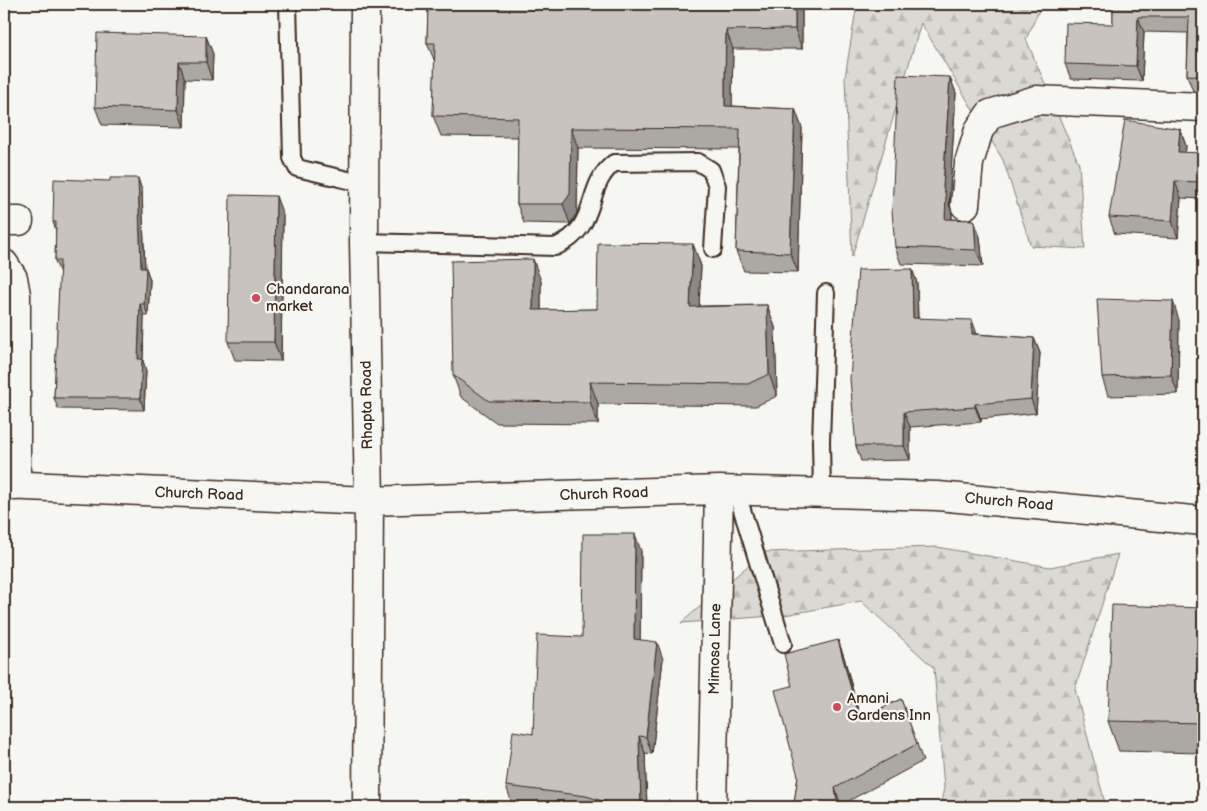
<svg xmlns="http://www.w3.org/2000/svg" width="1207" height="811" viewBox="0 0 1207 811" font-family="'Balsamiq Sans',sans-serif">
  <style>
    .forest { fill: url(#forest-firs); stroke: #8a8278 }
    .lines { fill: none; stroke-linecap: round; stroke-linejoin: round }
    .lane-casing { stroke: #3b2a1e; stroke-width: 20 }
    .street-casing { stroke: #3b2a1e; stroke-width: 31 }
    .lane { stroke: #f6f6f2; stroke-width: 16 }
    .street { stroke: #f6f6f2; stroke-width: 28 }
    .wall { fill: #aca8a3; stroke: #3b2a1e }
    .shaded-wall { fill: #8c8885; stroke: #3b2a1e }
    .building { fill: #c8c3be; stroke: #3b2a1e }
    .poi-dot { fill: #d1495b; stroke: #f6f6f2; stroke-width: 2 }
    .labels { text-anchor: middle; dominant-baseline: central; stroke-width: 4.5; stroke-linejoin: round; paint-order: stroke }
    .poi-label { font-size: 15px; fill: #3b2a1e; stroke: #f6f6f2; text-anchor: start }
    .street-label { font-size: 15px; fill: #3b2a1e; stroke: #f6f6f2 }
  </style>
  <defs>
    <pattern id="forest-firs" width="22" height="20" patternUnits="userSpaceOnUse" patternTransform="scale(1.25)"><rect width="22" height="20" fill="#dad9d3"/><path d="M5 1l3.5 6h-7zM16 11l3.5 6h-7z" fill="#bcbab5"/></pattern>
  </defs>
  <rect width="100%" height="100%" fill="#f6f6f2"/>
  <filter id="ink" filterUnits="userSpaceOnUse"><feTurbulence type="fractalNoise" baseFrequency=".02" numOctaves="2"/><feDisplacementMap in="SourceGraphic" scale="10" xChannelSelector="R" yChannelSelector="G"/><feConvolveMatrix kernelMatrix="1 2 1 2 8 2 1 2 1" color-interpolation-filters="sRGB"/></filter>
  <g filter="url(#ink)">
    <path class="forest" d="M 857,4 L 1042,4 L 1026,39 L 1079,164 L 1085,249 L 1031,246 L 1003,160 L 921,23 L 852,257 L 845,77 Z
      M 937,547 L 1050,567 L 1118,554 L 1075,689 L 1106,807 L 940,807 L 944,788 L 934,668 L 861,601 L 785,615 L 681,623 L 764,552 Z"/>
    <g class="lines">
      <g class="lane-casing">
        <path id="lane" d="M 288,4 L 292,158 L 297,168 L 365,184
          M 364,242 L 555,247 C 601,227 583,187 614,163 L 698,162 L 711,170 L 717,186 L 713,249
          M 736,490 L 783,644
          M 822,493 L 821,442 L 826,293"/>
      </g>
      <g class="street-casing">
        <path id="street" d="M 365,4 L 364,242 L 369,501 L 367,807
          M 965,205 L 969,163 L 979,130 L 990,114 L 1036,100 L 1203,107
          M 4,221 L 19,221
          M 4,264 L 13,278 L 16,295 L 16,486
          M 4,485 L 369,501 L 719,490 L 938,496 L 1203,521
          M 712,807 L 719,490"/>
      </g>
      <use href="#lane" class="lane"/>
      <use href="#street" class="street"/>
    </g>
    <path class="wall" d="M 428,4 L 802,4 L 802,49 L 733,49 L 732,98 L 732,106 L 795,109 L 802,128 L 798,272 L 744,271 L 736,251 L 739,149 L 578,148 L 577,213 L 570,224 L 524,223 L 517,204 L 518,137 L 441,136 L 433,116 L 435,62 L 427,43 Z
      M 1113,4 L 1203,4 L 1203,92 L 1193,91 L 1187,75 L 1188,33 L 1144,32 L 1142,81 L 1071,79 L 1065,64 L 1113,24 Z
      M 206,36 L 213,54 L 212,80 L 185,79 L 184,127 L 102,125 L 95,107 Z
      M 950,77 L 956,93 L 949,204 L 952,213 L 952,219 L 974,220 L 980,237 L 983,266 L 901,264 L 895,247 Z
      M 1180,129 L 1186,146 L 1185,153 L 1203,153 L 1203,199 L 1181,198 L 1178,238 L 1115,234 L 1109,217 Z
      M 142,190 L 145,268 L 146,268 L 150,280 L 148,316 L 144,316 L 143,361 L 146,371 L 144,410 L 58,409 L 54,398 L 60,273 L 55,261 L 56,231 L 53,222 Z
      M 283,215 L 281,361 L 235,360 L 228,342 Z
      M 693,244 L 701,266 L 699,306 L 767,305 L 775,327 L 777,396 L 756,406 L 598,404 L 598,424 L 497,423 L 461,397 L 453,375 L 541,281 L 541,310 L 597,309 Z
      M 912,269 L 917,283 L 918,318 L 977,334 L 1034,338 L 1040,353 L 1036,413 L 981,419 L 981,422 L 910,427 L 910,460 L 861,461 L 856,446 Z
      M 1179,320 L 1178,394 L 1108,396 L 1102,377 Z
      M 641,551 L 640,640 L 663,659 L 652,754 L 645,753 L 647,807 L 546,807 L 512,803 L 506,786 L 582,637 Z
      M 1203,608 L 1203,753 L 1119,751 L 1108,721 Z
      M 838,640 L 844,657 L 860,718 L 901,699 L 923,761 L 841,805 L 842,807 L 768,807 L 794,803 L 798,776 L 792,686 Z"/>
    <path class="shaded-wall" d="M 795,4 L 802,4 L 802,49 L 795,29 Z
      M 1138,17 L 1144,32 L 1142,81 L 1136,66 Z
      M 726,30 L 733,49 L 732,98 L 733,125 L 725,106 L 725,78 Z
      M 206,36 L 213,54 L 212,80 L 206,62 Z
      M 179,62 L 185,79 L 184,127 L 178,110 Z
      M 950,77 L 956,93 L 949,204 L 952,213 L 951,236 L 945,219 L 943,187 Z
      M 795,109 L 802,128 L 798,272 L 790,253 Z
      M 571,128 L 578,148 L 577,213 L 570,224 L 563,204 Z
      M 1180,129 L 1186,146 L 1184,170 L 1178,152 Z
      M 138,178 L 142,190 L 145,278 L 146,268 L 150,280 L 148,316 L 144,304 L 141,268 Z
      M 1175,181 L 1181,198 L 1178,238 L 1172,221 Z
      M 276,196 L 283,215 L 281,361 L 274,342 Z
      M 974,220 L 980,237 L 983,266 L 976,250 Z
      M 693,244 L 701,266 L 698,329 L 690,307 Z
      M 533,259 L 541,281 L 541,332 L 533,310 Z
      M 912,269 L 917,283 L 918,332 L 913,318 Z
      M 1173,301 L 1179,320 L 1178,394 L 1171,375 Z
      M 140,304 L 144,316 L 143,361 L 146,371 L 144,410 L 140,398 L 138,359 Z
      M 767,305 L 775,327 L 777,396 L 769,374 Z
      M 972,320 L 977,334 L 972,334 Z
      M 1034,338 L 1040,353 L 1036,413 L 1031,399 Z
      M 590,382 L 598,404 L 598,424 L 590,402 Z
      M 975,404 L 981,419 L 981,422 L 975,407 Z
      M 904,412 L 910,427 L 910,460 L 904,446 Z
      M 635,534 L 641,551 L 640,656 L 634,639 Z
      M 838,640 L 844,657 L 865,736 L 859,719 Z
      M 657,642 L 663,659 L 652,754 L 646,737 Z
      M 639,736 L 645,753 L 647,807 L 641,807 Z
      M 835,788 L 841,805 L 842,807 L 838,807 Z"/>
    <path class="building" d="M 428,4 L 795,4 L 795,29 L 726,30 L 725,78 L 725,106 L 795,109 L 790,253 L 736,251 L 740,129 L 571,128 L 570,194 L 563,204 L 517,204 L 518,118 L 433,116 L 435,43 L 427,43 Z
      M 1113,4 L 1203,4 L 1203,76 L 1187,75 L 1189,17 L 1138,17 L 1136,66 L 1065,64 L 1066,23 L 1113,24 Z
      M 97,33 L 206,36 L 206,62 L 179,62 L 178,110 L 95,107 Z
      M 898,75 L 950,77 L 943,187 L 946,196 L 945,219 L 974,220 L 976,250 L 895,247 L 892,211 Z
      M 1125,120 L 1180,129 L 1178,152 L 1203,153 L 1203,182 L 1175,181 L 1172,221 L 1109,217 Z
      M 110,178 L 138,178 L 141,268 L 146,268 L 144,304 L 140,304 L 138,359 L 142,359 L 140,398 L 54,398 L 60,261 L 55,261 L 56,222 L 53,222 L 54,179 L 110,181 Z
      M 230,195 L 276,196 L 274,342 L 228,342 Z
      M 598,243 L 693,244 L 690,307 L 767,305 L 769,374 L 748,384 L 590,382 L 590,402 L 489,401 L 453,375 L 451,261 L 533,259 L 533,310 L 597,309 Z
      M 912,269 L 913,318 L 972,320 L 972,334 L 1034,338 L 1031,399 L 975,404 L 975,407 L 904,412 L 904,446 L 856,446 L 850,379 L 858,270 Z
      M 1097,299 L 1173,301 L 1171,375 L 1102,377 Z
      M 583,534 L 635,534 L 634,639 L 657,642 L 646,737 L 639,736 L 641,807 L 622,807 L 586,796 L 506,786 L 513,731 L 533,734 L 537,635 L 582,637 Z
      M 1112,605 L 1203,608 L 1203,723 L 1108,721 Z
      M 838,640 L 859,719 L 901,699 L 917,744 L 835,788 L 838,807 L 768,807 L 794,803 L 798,776 L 775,690 L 792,686 L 784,654 Z"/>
  </g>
  <g class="poi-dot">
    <circle cx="256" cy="298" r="5"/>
    <circle cx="837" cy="707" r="5"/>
  </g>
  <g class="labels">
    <g class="poi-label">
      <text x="266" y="289">Chandarana<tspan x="266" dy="17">market</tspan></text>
      <text x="847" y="698">Amani<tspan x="847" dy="17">Gardens Inn</tspan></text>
    </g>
    <g class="street-label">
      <text transform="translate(367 405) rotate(-91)">Rhapta Road</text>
      <text transform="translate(199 494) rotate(2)">Church Road</text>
      <text transform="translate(604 494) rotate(-2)">Church Road</text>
      <text transform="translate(1009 502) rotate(5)">Church Road</text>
      <text transform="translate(715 649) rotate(-89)">Mimosa Lane</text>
    </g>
  </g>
  <rect width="1207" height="811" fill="none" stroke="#f6f6f2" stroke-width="20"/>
  <rect x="10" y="10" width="1187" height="791" fill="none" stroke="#3b2a1e" stroke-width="2" filter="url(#ink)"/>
</svg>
